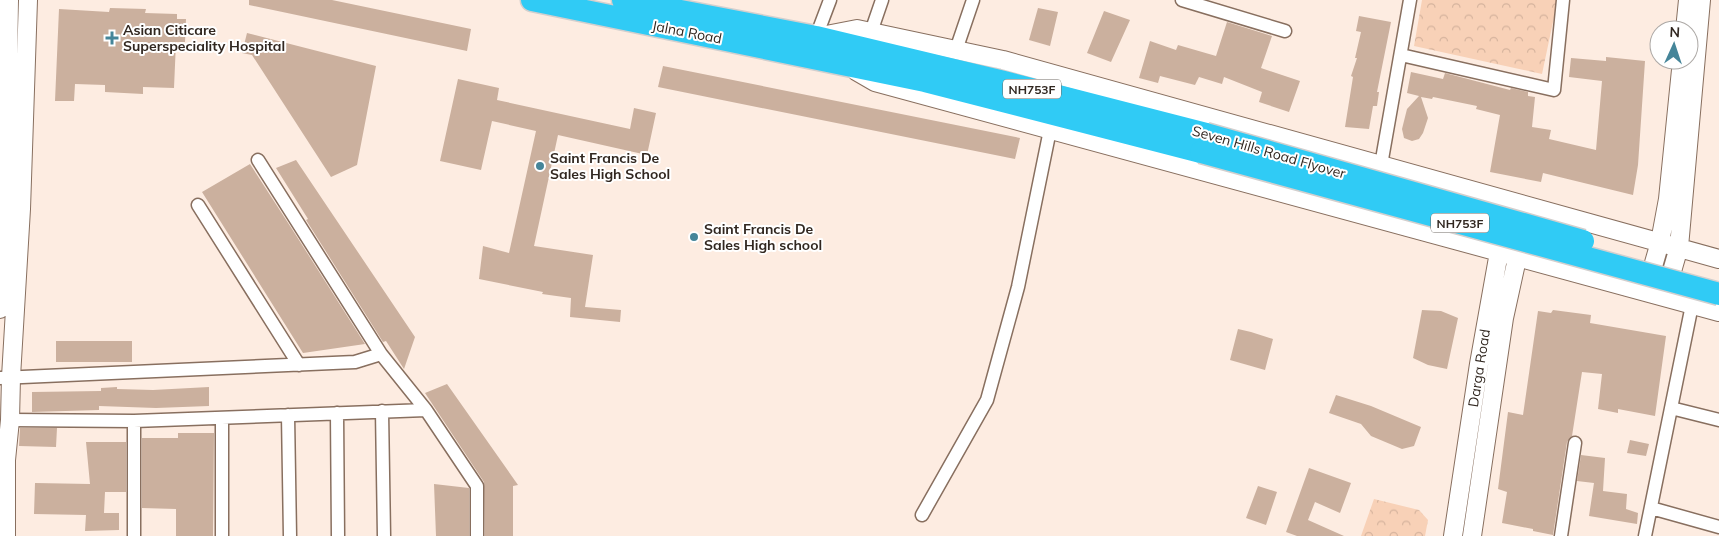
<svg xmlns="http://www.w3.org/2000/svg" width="1719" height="536" viewBox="0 0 1719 536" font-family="Mulish,sans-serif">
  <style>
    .park { fill: url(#park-crowns) }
    .building { fill: #cbb09e }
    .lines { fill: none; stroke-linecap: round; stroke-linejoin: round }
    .street-casing { stroke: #886f5f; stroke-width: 15 }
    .secondary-casing { stroke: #886f5f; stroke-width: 20 }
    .highway-casing { stroke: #d2cfce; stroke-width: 25 }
    .street { stroke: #fff; stroke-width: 12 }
    .secondary { stroke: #fff; stroke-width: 18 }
    .highway { stroke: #30cbf5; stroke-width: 22 }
    .highway-bridge-casing { stroke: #d2cfce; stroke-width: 25; stroke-linecap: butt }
    .highway-bridge { stroke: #30cbf5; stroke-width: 22 }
    .poi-dot { fill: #458599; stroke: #fff; stroke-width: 2 }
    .labels { text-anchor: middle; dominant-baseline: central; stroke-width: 4; stroke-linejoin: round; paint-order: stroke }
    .shield { fill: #fff; stroke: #6f6863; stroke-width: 1 }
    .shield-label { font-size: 12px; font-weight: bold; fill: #312720 }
    .poi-label { font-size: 14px; font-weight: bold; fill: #312720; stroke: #fff; text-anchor: start }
    .street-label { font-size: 14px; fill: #312720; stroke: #fff }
  </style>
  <defs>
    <pattern id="park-crowns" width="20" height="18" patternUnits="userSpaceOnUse" patternTransform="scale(1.25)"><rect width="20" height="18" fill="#f8d1b7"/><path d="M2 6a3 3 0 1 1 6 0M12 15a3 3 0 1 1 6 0" fill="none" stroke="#d5b39d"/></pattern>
  </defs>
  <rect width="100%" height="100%" fill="#fdece1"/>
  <path class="park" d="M 1422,0 L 1556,0 L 1557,3 L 1542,74 L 1414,46 Z
    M 1374,499 L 1419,510 L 1428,520 L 1425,536 L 1361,536 Z"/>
  <path class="building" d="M 249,0 L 332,0 L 471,29 L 467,51 L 249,5 Z
    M 110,8 L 146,9 L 145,13 L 177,14 L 177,19 L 186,19 L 185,42 L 176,42 L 174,88 L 143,87 L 143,94 L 105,92 L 105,85 L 75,84 L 74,101 L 55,101 L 59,9 L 109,12 Z
    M 1038,8 L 1058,12 L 1050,46 L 1029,40 Z
    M 1104,11 L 1130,20 L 1111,62 L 1087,53 Z
    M 1359,16 L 1391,22 L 1377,92 L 1379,92 L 1377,106 L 1373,106 L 1369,129 L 1345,127 L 1353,77 L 1351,76 L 1357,58 L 1355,58 L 1361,32 L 1356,31 Z
    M 1227,22 L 1272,36 L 1261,68 L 1300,81 L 1289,112 L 1259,102 L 1262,92 L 1224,77 L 1222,84 L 1199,77 L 1195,85 L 1160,76 L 1158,83 L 1139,78 L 1150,41 L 1176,50 L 1178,45 L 1216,56 Z
    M 247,33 L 376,66 L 357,165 L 331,177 L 252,55 L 242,53 Z
    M 1606,57 L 1645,61 L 1638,165 L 1633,195 L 1543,173 L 1541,182 L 1490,172 L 1500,115 L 1476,109 L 1477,106 L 1433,97 L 1432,99 L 1421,97 L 1428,118 L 1423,133 L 1419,139 L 1412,141 L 1404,138 L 1402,129 L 1407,109 L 1419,96 L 1407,93 L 1411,72 L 1443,79 L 1445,73 L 1510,90 L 1511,88 L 1528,92 L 1528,96 L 1535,97 L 1532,127 L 1551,130 L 1549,139 L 1596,150 L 1602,81 L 1569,77 L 1571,58 L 1606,61 Z
    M 663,66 L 1020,138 L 1015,159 L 658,87 Z
    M 458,79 L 499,88 L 497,100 L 630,129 L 634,108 L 656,113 L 647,155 L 558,135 L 534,246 L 593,255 L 585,307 L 621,310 L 620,322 L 570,317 L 571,298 L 542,294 L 543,292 L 479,279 L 483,246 L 509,253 L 536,131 L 492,121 L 481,170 L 440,161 Z
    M 296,160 L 415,337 L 404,369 L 386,341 L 383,342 L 306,220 L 308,219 L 276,168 Z
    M 250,164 L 292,229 L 365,344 L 303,353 L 202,192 Z
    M 1422,310 L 1441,311 L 1458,318 L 1447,369 L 1428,365 L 1413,358 Z
    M 1553,310 L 1591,315 L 1590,323 L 1666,336 L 1655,416 L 1618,409 L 1618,413 L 1598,409 L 1602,374 L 1582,372 L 1572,436 L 1567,442 L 1553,535 L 1533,531 L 1533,529 L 1502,523 L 1507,492 L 1498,489 L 1508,412 L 1523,415 L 1538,311 L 1551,313 Z
    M 1238,329 L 1251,332 L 1273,339 L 1265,370 L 1230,360 Z
    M 56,341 L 132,341 L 132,362 L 56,362 Z
    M 447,384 L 518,485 L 513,486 L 513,536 L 485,536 L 484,482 L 425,393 Z
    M 117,387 L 117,389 L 153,390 L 209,387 L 209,406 L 156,408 L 99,406 L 99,410 L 32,412 L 32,392 L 101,391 L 101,388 Z
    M 1336,395 L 1371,406 L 1421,427 L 1414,446 L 1402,449 L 1371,436 L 1361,424 L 1329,413 Z
    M 20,428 L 57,428 L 56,447 L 19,446 Z
    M 178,433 L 214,433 L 213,536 L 176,536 L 176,509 L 142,508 L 142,438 L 178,438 Z
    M 1630,440 L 1649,444 L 1646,456 L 1627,453 Z
    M 86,442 L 126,442 L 126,492 L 105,492 L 104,513 L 119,513 L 119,530 L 85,531 L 86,515 L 34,514 L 35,483 L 90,484 Z
    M 1581,455 L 1605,458 L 1603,491 L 1627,494 L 1626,509 L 1638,513 L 1637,524 L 1589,516 L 1594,483 L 1577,481 Z
    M 1309,468 L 1351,483 L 1340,513 L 1315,502 L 1308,520 L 1344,536 L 1297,536 L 1286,532 Z
    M 434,484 L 469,488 L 469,536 L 436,536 Z
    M 1258,486 L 1277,492 L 1266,525 L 1246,518 Z"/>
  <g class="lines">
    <g class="street-casing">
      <path id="street" d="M 1182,0 L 1285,31
        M 871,32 L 882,0
        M 816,37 L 830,0
        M 956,50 L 973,0
        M 1401,55 L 1554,90 L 1563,0
        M 1381,165 L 1410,0
        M 198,205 L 299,365
        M 381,354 L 426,410 L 477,486 L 477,536
        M 0,378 L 355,362 L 381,354 L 258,160
        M 1671,408 L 1719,420
        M 382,411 L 384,536
        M 337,413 L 338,536
        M 288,415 L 290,536
        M 222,418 L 222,536
        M 10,420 L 134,421 L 426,410
        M 134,421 L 134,536
        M 1651,508 L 1719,527
        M 922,515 L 987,400 L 1018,287 L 1050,130
        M 1561,536 L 1575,443
        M 1645,536 L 1692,305"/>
    </g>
    <g class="secondary-casing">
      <path id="secondary" d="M 1685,30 L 1688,0
        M 821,36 L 857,29 L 1003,60 L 1719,259
        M 856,71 L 875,82 L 1719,312
        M 1647,287 L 1660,242 L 1668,199 L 1682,60
        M 1666,292 L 1679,247 L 1701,0
        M 0,309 L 7,130 L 9,0
        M 6,536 L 6,460 L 10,420 L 11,377 L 21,209 L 28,0
        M 1453,536 L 1479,364 L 1501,241
        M 1472,536 L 1504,318 L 1520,245"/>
    </g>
    <g class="highway-casing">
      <path id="highway" d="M 532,0 L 925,81 L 1201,152
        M 623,0 L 816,37 L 1004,82 L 1206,134"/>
    </g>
    <use href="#street" class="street"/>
    <use href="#secondary" class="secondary"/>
    <use href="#highway" class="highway"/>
    <g class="highway-bridge-casing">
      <path id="highway-bridge" d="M 1206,134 L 1583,241
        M 1201,152 L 1719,294"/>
    </g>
    <use href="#highway-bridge" class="highway-bridge"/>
  </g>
  <g class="poi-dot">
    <path d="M109.5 30.5h5v5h5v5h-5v5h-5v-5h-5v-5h5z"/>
    <circle cx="540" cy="166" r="5"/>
    <circle cx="694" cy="237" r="5"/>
  </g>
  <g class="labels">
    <g class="shield">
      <rect x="1003" y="79.5" width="58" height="19" rx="4"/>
      <rect x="1431" y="213.5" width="58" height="19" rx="4"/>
    </g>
    <g class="shield-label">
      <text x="1032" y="89">NH753F</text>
      <text x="1460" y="223">NH753F</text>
    </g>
    <g class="poi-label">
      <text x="123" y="30">Asian Citicare<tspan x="123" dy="16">Superspeciality Hospital</tspan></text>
      <text x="550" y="158">Saint Francis De<tspan x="550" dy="16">Sales High School</tspan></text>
      <text x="704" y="229">Saint Francis De<tspan x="704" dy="16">Sales High school</tspan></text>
    </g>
    <g class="street-label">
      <text transform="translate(687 32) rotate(11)">Jalna Road</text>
      <text transform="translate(1269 152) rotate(16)">Seven Hills Road Flyover</text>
      <text transform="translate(1479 368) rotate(-81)">Darga Road</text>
    </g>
  </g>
  <g transform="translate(1674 45) rotate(3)"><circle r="24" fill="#ffffff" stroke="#ada9a6"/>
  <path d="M0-4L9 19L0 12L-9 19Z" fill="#458599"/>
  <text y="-8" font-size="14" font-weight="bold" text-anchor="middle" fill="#312720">N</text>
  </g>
</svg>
